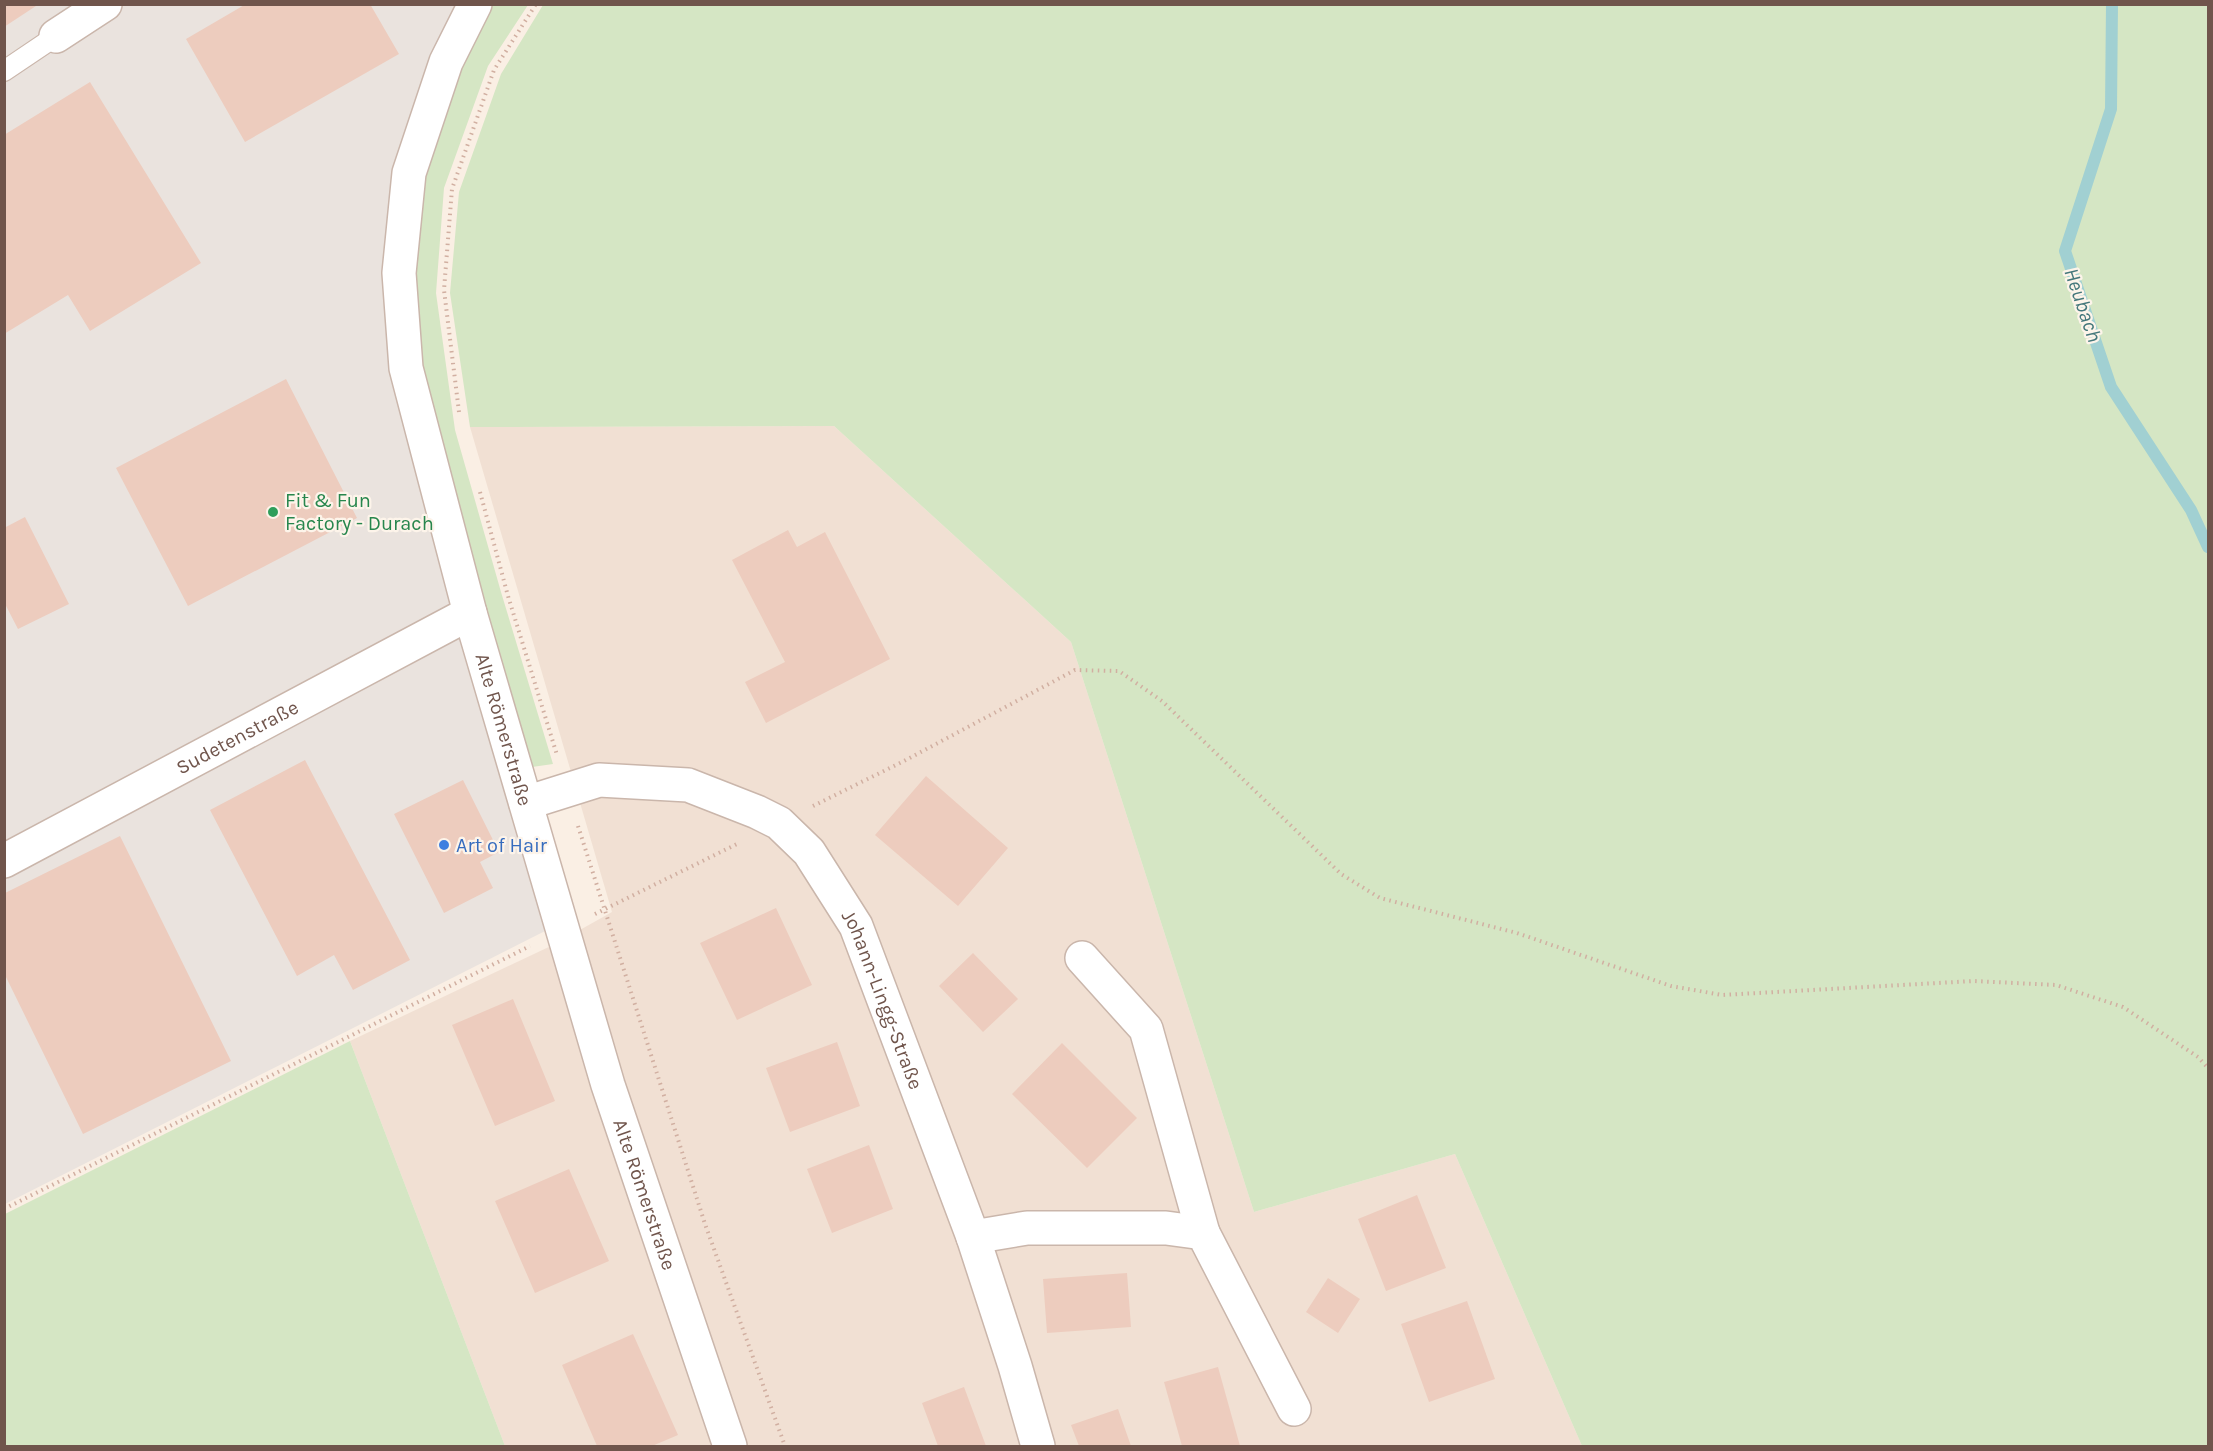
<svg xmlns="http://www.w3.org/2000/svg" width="2213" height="1451" viewBox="0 0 2213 1451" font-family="Karla,sans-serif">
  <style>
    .residential { fill: #f1e0d3 }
    .industrial { fill: #eae3de }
    .green { fill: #d5e6c4 }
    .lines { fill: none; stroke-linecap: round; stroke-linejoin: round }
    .stream { stroke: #a1d0d2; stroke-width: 12 }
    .building { fill: #edccbe }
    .lane-casing { stroke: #cab6ab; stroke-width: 22 }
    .street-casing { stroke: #cab6ab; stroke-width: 36 }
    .path { stroke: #d1afa1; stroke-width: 4; stroke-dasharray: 1.5 4.5; stroke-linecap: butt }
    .lane { stroke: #fff; stroke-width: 20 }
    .street { stroke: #fff; stroke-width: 33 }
    .leisure-dot { fill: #2e9e5b; stroke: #fdf4ea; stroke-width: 2 }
    .shop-dot { fill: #3f7fe0; stroke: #fdf4ea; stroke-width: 2 }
    .labels { text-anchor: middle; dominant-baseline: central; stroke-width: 4.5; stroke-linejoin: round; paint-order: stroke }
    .leisure-label { font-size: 20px; fill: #27864d; stroke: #fdf4ea; text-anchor: start }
    .street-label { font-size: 20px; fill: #70554c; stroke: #fdf4ea }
    .shop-label { font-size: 20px; fill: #366cbe; stroke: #fdf4ea; text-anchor: start }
    .water-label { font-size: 21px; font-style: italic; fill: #44777b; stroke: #fdf4ea }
  </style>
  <rect width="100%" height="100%" fill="#faefe4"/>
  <path class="residential" d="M 834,426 L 1071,642 L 1254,1212 L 1455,1154 L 1582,1446 L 505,1446 L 350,1041 L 553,945 L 612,912 L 470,427 Z"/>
  <path class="industrial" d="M 5,5 L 457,5 L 431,54 L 394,167 L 547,930 L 5,1204 Z"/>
  <path class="green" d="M 493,5 L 528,5 L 488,66 L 444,188 L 436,293 L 455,430 L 501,592 L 553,764 L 532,767 L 482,600 L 420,366 L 412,273 L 421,175 L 458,69 Z
    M 543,5 L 2208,5 L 2208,1446 L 1582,1446 L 1455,1154 L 1254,1212 L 1071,642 L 834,426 L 470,427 L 450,293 L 459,192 L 501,74 Z
    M 350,1041 L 505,1446 L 5,1446 L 5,1214 Z"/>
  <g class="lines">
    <path class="stream" d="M 2112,4 L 2111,109 L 2065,251 L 2111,387 L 2191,510 L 2208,547"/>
  </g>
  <path class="building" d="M 4,4 L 39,4 L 4,27 Z
    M 246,4 L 370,4 L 399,54 L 245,142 L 186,39 Z
    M 90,82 L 201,263 L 90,331 L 68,295 L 4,334 L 4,135 Z
    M 286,379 L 357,518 L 188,606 L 116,468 Z
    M 25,517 L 69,604 L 18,629 L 4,602 L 4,528 Z
    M 788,530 L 797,547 L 825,532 L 890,659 L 766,723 L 745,682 L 785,662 L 732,560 Z
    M 305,760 L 410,960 L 353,990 L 334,955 L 297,976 L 210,810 Z
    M 926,776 L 1008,848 L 958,906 L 875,835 Z
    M 463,780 L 499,852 L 480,862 L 493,888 L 444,913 L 394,814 Z
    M 120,836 L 231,1061 L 83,1134 L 5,975 L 5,893 Z
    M 776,908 L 812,985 L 737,1020 L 700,943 Z
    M 973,953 L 1018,999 L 983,1032 L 939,986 Z
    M 513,999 L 555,1101 L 495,1126 L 452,1025 Z
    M 837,1042 L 860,1106 L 790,1132 L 766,1068 Z
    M 1062,1043 L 1137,1118 L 1087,1168 L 1012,1094 Z
    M 869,1145 L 893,1209 L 832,1233 L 807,1169 Z
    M 569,1169 L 609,1261 L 535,1293 L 495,1201 Z
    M 1417,1195 L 1446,1268 L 1386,1291 L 1358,1219 Z
    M 1127,1273 L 1131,1327 L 1047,1333 L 1043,1279 Z
    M 1328,1278 L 1360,1299 L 1338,1333 L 1306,1312 Z
    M 1467,1301 L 1495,1379 L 1429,1402 L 1401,1324 Z
    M 633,1334 L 678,1435 L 652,1446 L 597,1446 L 562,1365 Z
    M 1218,1367 L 1240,1446 L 1182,1446 L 1164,1382 Z
    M 964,1387 L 986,1446 L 938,1446 L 922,1403 Z
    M 1118,1409 L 1131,1446 L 1079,1446 L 1071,1425 Z"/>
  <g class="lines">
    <g class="lane-casing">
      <path id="lane" d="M 4,71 L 56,36"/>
    </g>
    <g class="street-casing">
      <g id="street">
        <path id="s1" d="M 475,4 L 446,62 L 409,173 L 399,273 L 406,368 L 470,613 L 608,1085 L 730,1446"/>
        <path d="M 56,36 L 105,4"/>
        <path id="s2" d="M 526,803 L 599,780 L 688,785 L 757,812 L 779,823 L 809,852 L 856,926 L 973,1237 L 1015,1366 L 1038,1446"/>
        <path id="s3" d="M 4,861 L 470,613"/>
        <path d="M 1082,958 L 1146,1029 L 1203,1233"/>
        <path d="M 973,1237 L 1027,1228 L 1166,1228 L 1203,1233 L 1294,1409"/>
      </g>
    </g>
    <path class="path" d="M 459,412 L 444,290 L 452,189 L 494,70 L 536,4
      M 480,492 L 508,596 L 557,755
      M 813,806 L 904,761 L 1075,670 L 1119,671 L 1162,701 L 1341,874 L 1380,898 L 1517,933 L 1671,986 L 1722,995 L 1974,981 L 2056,985 L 2123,1007 L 2198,1057 L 2208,1068
      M 578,826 L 705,1224 L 785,1446
      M 595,914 L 737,844
      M 4,1209 L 530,946"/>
    <use href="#lane" class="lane"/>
    <use href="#street" class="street"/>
  </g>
  <circle class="leisure-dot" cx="273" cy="512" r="6"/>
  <circle class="shop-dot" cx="444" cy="845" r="6"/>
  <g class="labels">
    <g class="leisure-label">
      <text x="285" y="500">Fit &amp; Fun<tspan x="285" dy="23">Factory - Durach</tspan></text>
    </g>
    <g class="street-label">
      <text stroke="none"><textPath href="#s1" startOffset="752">Alte Römerstraße</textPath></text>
      <text stroke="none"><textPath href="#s3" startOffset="264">Sudetenstraße</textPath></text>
      <text stroke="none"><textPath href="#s2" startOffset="472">Johann-Lingg-Straße</textPath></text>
      <text stroke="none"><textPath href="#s1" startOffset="1238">Alte Römerstraße</textPath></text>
    </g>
    <g class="shop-label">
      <text x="456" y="845">Art of Hair</text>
    </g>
    <g class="water-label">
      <text transform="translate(2083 305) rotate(71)">Heubach</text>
    </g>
  </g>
  <rect width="2213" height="1451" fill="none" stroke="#70554c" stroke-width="12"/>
</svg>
